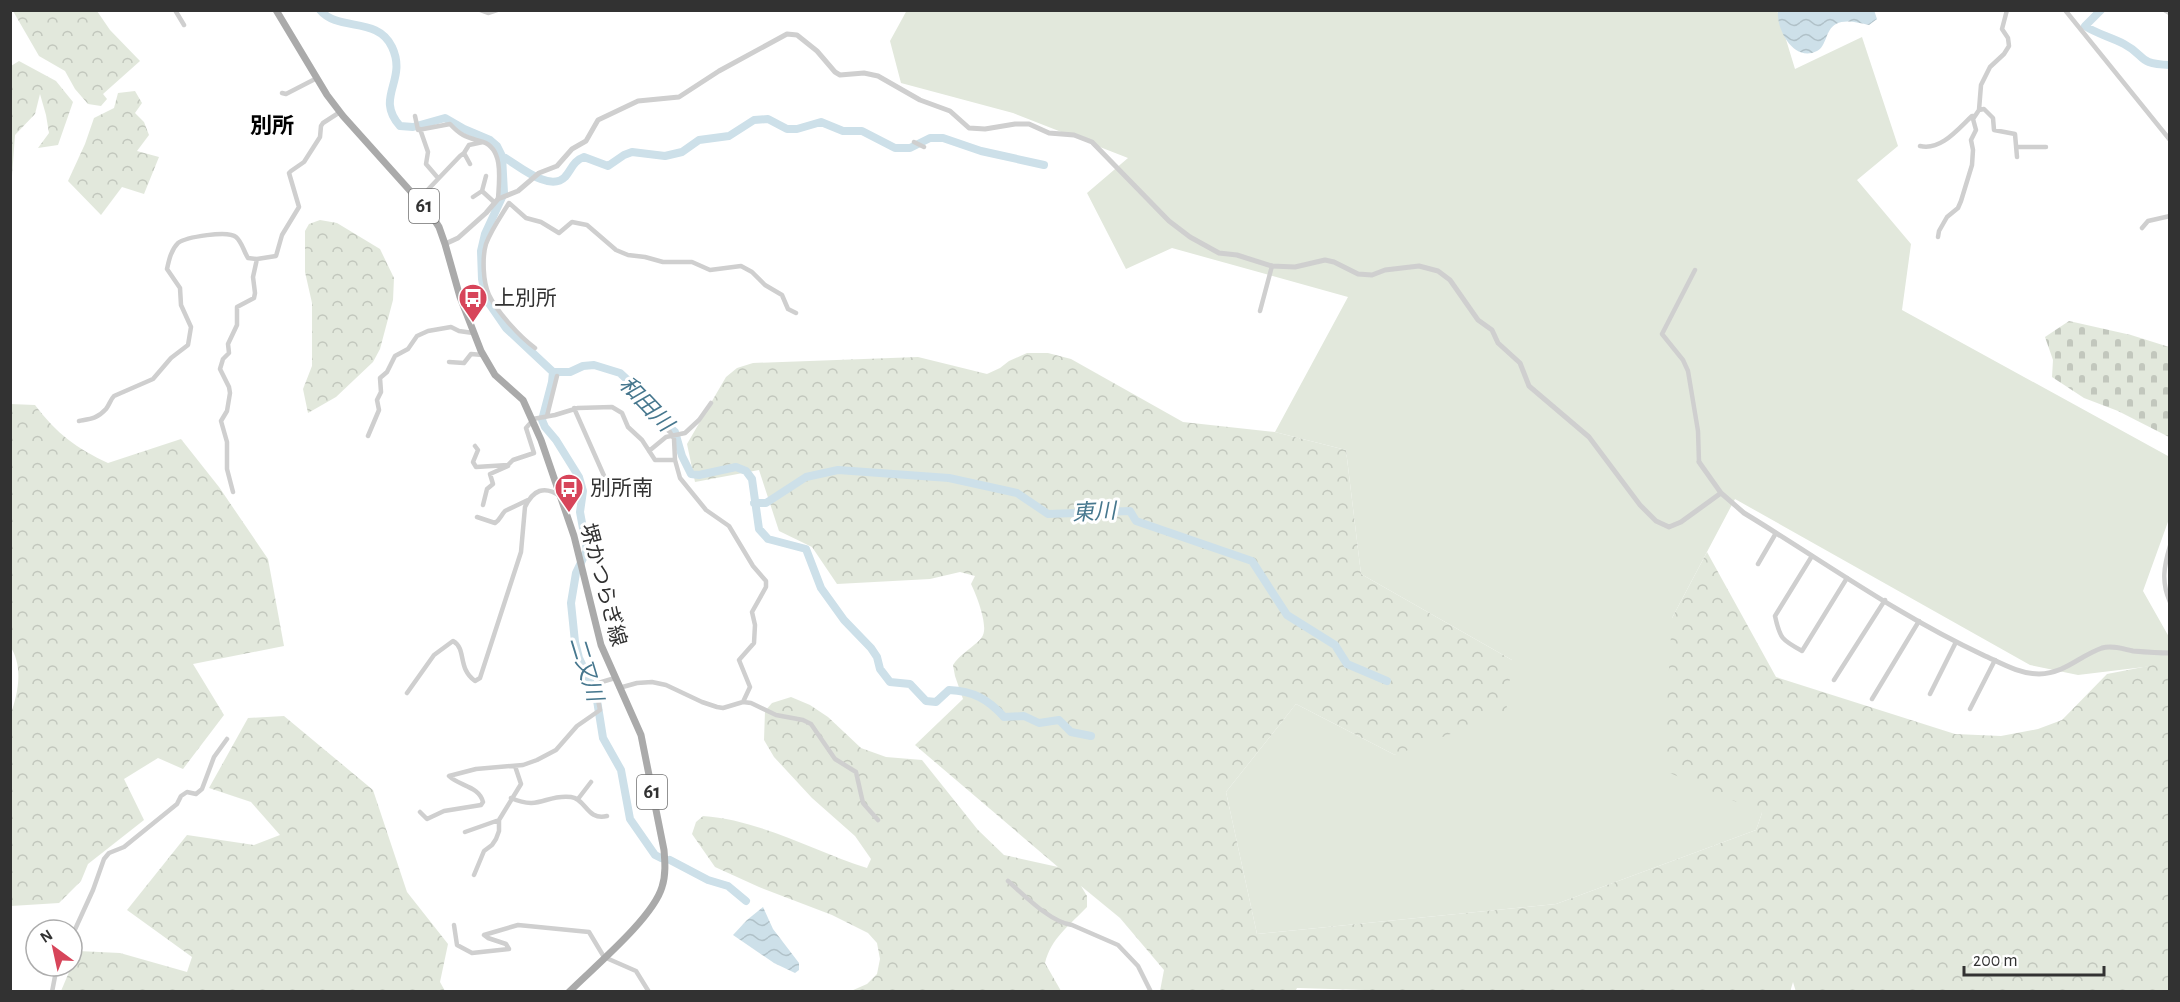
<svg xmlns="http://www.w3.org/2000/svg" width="2180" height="1002" viewBox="0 0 2180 1002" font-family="'Alegreya Sans','Noto Sans JP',sans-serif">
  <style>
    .grass { fill: #e2e8dc }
    .forest { fill: url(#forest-crowns) }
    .cemetery { fill: url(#cemetery-stones) }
    .water { fill: url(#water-waves) }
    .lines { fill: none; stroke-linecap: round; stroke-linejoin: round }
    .river { stroke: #cde0e9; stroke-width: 8 }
    .minor { stroke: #cfcfcf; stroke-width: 4.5 }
    .tertiary { stroke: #cfcfcf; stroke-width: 5 }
    .primary { stroke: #aaa; stroke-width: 7 }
    .labels { text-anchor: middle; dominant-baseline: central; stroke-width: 6; stroke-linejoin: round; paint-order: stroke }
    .shield { fill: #fff; stroke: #707070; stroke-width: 1.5 }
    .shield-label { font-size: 20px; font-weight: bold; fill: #323232 }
    .poi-label { font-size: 21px; fill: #323232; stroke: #fff; text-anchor: start }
    .street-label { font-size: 21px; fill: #323232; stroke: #fff }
    .neighbourhood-label { font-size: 22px; font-weight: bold; fill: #000; stroke: #fff }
    .water-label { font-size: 22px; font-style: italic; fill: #46778e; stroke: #fff }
  </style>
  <defs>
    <pattern id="forest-crowns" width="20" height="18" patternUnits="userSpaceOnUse" patternTransform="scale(1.5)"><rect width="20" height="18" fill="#e2e8dc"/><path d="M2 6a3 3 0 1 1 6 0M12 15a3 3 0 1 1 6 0" fill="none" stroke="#c2c7bd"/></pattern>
    <pattern id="cemetery-stones" width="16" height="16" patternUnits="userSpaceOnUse" patternTransform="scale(1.5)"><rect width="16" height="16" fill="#e2e8dc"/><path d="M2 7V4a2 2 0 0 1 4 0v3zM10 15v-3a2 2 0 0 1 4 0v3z" fill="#c2c7bd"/></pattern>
    <pattern id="water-waves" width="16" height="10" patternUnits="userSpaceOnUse" patternTransform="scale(1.5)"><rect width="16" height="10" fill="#cde0e9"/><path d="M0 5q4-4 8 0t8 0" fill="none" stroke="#b0c1c8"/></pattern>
  </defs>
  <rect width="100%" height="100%" fill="#fff"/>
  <path class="grass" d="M 907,10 L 1777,10 L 1795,69 L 1862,37 L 1898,146 L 1857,180 L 1911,244 L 1902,310 L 2168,456 L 2169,519 L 2143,591 L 2169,637 L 2169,664 L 2078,675 L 2030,665 L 1735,499 L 1672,618 L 1762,813 L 1756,830 L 1556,904 L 1257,934 L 1226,792 L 1296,704 L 1395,755 L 1512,660 L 1361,574 L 1346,450 L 1275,432 L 1348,297 L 1172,248 L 1126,269 L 1087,193 L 1128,158 L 1013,113 L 901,83 L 890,41 Z"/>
  <path class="forest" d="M 13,11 L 97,11 L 110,30 L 140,61 L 103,94 L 107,99 L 101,106 L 88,104 L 75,89 L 65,71 L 39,56 Z
    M 19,61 L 56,81 L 73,102 L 58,145 L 38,148 L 49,133 L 46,115 L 40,94 L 35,114 L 15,135 L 12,176 L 11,177 L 11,66 Z
    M 135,91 L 142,103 L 135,113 L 144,122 L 149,135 L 137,151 L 159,157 L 144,194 L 122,187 L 101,215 L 68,181 L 85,144 L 94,118 L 114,108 L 118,93 Z
    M 320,220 L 337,223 L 380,249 L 394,278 L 393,300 L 380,349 L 373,362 L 336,397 L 308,413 L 303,389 L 312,366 L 312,303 L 305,272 L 305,231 L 309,224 Z
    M 1027,353 L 1048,353 L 1071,359 L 1183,422 L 1275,432 L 1346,450 L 1361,574 L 1512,660 L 1506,713 L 1395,755 L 1296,704 L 1226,792 L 1257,934 L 1556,904 L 1756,830 L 1762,813 L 1663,770 L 1672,618 L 1707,552 L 1776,677 L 1955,734 L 2001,736 L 2038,729 L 2062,720 L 2107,674 L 2169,662 L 2169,991 L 1796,992 L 1793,982 L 1790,992 L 1433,992 L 1297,988 L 1295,992 L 1160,991 L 1164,970 L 1120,918 L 1081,886 L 1087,896 L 1087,907 C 1070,925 1051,938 1045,963 L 1061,991 L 851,991 L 867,984 L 877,974 L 880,959 L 877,943 L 868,933 L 832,915 L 759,887 L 715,867 L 692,834 L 696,822 L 703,816 C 760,820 814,851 867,868 L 871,859 L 855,836 L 812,798 L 774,757 L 764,740 L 765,711 L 772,703 L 791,697 L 810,705 L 828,717 L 861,748 L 886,757 L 922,760 L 978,830 L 1004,855 L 1058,867 L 915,745 L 963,699 L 955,676 L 953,665 C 959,656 966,652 974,645 C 977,643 982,638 983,635 C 988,624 976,594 971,584 L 975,576 L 960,572 L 930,579 L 837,584 L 812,547 L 779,531 L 759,470 L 695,482 L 687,444 L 726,377 L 737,368 L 753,363 L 918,357 L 987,374 L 1000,368 L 1009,361 Z
    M 10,404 L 35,405 C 57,434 76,448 108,463 L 181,439 L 219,487 L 268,559 L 284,646 L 193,664 L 224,715 L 183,769 L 158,758 L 124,779 L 144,820 L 88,864 L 81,881 L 59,903 L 11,906 L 10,716 C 18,694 24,667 10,646 Z
    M 284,716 L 373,790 L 407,892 L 448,944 L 440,982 L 445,991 L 61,991 L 78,951 L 120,953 L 187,972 L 192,957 L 127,910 L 187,835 L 254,845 L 280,835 L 251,802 L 209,788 L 248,718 Z"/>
  <path class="cemetery" d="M 2069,321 L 2131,335 L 2169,347 L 2169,437 L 2118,411 L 2084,398 L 2052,377 L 2053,360 L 2045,337 Z"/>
  <path class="water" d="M 1874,10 L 1877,19 L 1869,25 C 1858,23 1846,19 1836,24 C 1825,30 1827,46 1817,51 C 1794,63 1776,29 1778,11 Z
    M 763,907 L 773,929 L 799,963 L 799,970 L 795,973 L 774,963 L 733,935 L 747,920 Z"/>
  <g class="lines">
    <path class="river" d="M 320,10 C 338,32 378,16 392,47 C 408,81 374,97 400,126 L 413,127 L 445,118 L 464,129 L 490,140 L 497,146 L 502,156 L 504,193 L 485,234 L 481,251 L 482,279 L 486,299 L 506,328 L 553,372 L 570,372 L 583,366 L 594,365 L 620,373 L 633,385 L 647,407 L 675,432 L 682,456 L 691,474 L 699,475 L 736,467 L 746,471 L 752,479 L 759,529 L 768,539 L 806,549 L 821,588 L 844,620 L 871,648 L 877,657 L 880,669 L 890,682 L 910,684 L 926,701 L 936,702 L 949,690 C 973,691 988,699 1004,717 L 1024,716 L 1039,723 L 1059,720 L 1071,732 L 1091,736
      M 2101,10 L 2085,26 C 2097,34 2111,37 2124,44 C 2147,56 2136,64 2170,65
      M 502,156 C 517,164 549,193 565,177 C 572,169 573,161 584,157 L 608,166 L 624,155 L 632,152 L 665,156 L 682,152 L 699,140 L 729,136 L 754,120 L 768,119 L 787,129 L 797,129 L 821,122 L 843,131 L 862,131 L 895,148 L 910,148 L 930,138 L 943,138 L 981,151 L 1044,165
      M 553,372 L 552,382 L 542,420 L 545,427 L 556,440 L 579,477 L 583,491 L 580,512 L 587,550 L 576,573 L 571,603 L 575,642 L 579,658 L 596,694 L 603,738 L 621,770 L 630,819 L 655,855 L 661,858
      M 754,503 L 766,503 L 806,477 L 838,470 L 949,478 L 1017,493 L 1048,514 L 1130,511 L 1136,521 L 1252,561 L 1287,615 L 1335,645 L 1347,664 L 1387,681
      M 670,860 L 708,880 L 728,886 L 746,901"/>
    <path class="minor" d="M 175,10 L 184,25
      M 480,10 L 488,13 L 497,10
      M 2065,10 L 2170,140
      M 282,93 L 286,94 L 317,78
      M 1979,110 L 1984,109 L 1993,118 L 1994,130 L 2015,134 L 2017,157
      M 415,116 L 418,130 L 450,124 C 462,137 467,137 483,142 C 504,149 499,181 498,199
      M 420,129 L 428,152 L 426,164 L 438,178
      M 914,142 L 924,147
      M 1920,146 C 1941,151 1958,129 1972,116 L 1974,116
      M 2016,147 L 2046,147
      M 464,153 L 469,145 L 483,142
      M 482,191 L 494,202
      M 473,197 L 482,191 L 486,176
      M 418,200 L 460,156 L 464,153 L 470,164
      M 2142,228 L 2148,221 L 2170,216
      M 1938,237 L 1939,231 L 1947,217 L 1958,208 L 1961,201 L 1972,165 L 1973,150 L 1971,140 L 1976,130 L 1973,119 L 1979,110 L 1981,85 L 1990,67 L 2004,54 L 2009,46 L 2008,38 L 2002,29 L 2007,10
      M 1695,270 L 1662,334 L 1683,360 L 1688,371 L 1698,431 L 1699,462
      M 1260,311 L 1272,266
      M 535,348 C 520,337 497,312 489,295 C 483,282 482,258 486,244 C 491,230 501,216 509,203 L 526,218 L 541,222 L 559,233 L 572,222 L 587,225 L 616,250 L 628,255 L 645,257 L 663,262 L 692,262 L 710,270 L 741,266 L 752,272 L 765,285 L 782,295 L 788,309 L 796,313
      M 449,362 L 464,363 L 471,354 L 483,355
      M 574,408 L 605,478
      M 547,416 L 557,376
      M 533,419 L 555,415 L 578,408 L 612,407 L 622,413 L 628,427 L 642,440 L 655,460 L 675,460
      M 79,421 C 90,419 97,419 106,409 C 110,404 110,400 114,396 L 153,379 L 171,358 L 188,345 L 191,327 L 181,305 L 180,288 L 167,269 C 169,260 171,250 178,243 C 186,237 228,230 236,237 C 242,242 244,252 248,258 L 257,259
      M 656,421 L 670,432 L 674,439 L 675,460 L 680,478 L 706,510 L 729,526 L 753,566 L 766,581 L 766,587 L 752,612 L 755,625 L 754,643 L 739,660 L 750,687 L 743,702
      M 368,436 L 379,410 L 377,400 L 381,392 L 380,378 L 387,372 L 395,356 L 408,349 L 417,336 L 428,331 L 451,327 L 459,331 L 473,333
      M 475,446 L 478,450 L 473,462 L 476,467 L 508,465 L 513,460 L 534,453 L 526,428 L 533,420
      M 649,451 L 666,437 L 685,433 L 699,420 L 711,403
      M 233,492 L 227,469 L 227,442 L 221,421 L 227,411 L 230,393 L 229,387 L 220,369 L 223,359 L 229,353 L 228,344 L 237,325 L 237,307 L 254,298 L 255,293 L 253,277 L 257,259 L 276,256 L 282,235 L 299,207 L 289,173 L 291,171 L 304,162 L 320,137 L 321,126 L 323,123 L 340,112
      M 483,505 L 487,489 L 493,484 L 490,474 L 508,466
      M 477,517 L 495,523 C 500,520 501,515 505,511 C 507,510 526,501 528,500
      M 2170,546 C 2164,566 2161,582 2170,602
      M 1812,556 L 1775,616 C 1780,639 1782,640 1802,651 L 1847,578
      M 1758,564 L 1776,533
      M 1834,680 L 1885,600
      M 619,688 L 637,683 L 652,682 L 666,685 L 702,702 L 717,707 L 723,708 L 743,702 L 751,703 L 776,715 L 803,720 L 811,724 L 835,759 L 856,772 L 863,803 L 878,820
      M 407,693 L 434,655 L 453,641 C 467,649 457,668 475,681 L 480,678 L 521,552 L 525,507 C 533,490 544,485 560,496
      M 1930,694 L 1956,642
      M 1872,699 L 1919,621
      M 1970,709 L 1995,660
      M 511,798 C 540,811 545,794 571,797 C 586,799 587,821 607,816
      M 578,799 L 591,782
      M 420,812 L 427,819 L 444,811 L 481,805 L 483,802 C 479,786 459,786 449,776 L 476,769 L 523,765 L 537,760 L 556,750 L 577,726 L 600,710 L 595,684 L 615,678
      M 465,832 L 499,820
      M 474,875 L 484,851 L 492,845 L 496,839 L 499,831 L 499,820 L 521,784 L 515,766
      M 1008,881 C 1024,895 1050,922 1072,925 L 1118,945 L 1138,966 L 1151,992
      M 454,925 L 457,945 L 472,953 L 509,949 L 506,944 L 488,938 L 484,935 L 518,925 L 589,932 L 604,957 L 636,971 L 649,992
      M 72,936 L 93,890 L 104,859 L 109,853 L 124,847 L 177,804 L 181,796 L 187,792 L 196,794 L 202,789 L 214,757 L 227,739
      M 52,992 L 57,966"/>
    <path class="tertiary" d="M 2165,10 L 2170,13
      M 445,244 L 458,238 L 486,213 L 498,199 L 518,191 L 539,173 L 557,166 L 572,149 L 586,141 L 598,120 L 638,101 L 679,97 L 719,71 L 787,34 L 797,35 L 817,51 L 835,72 L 840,75 L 864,73 L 878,76 L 920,100 L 950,111 L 969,128 L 985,129 L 1015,124 L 1029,124 L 1049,133 L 1074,135 L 1092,142 L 1169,221 L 1190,237 L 1219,253 L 1237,255 L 1272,266 L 1295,267 L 1325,260 L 1334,262 L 1358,274 L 1372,275 L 1385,270 L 1419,266 L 1438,271 L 1450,280 L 1478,320 L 1492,330 L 1498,343 L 1520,363 L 1529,386 L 1589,437 L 1640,505 L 1656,521 L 1669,527 L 1681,522 L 1721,493
      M 1699,462 L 1721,493 L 1744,513 C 1823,561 1899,616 1983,655 C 2001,663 2019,674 2039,674 C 2066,673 2079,656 2102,648 C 2112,645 2123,649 2133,651 C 2145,652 2158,653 2170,653"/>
    <path class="primary" d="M 276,10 L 327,95 L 343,116 L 430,213 L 439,227 L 445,244 L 460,297 L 481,351 L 495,375 L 523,400 L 541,440 L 574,536 L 601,645 L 641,735 L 664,850 C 665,862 666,875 662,887 C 653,918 594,967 569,992"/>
  </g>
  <defs>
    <g id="bus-pin" transform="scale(1.5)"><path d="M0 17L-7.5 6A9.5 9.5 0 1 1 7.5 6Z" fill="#d7455a" stroke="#fff"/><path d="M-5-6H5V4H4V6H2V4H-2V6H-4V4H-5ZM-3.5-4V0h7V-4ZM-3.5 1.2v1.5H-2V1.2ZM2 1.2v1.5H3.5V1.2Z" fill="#fff"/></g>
  </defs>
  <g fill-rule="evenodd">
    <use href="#bus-pin" x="473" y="298"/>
    <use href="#bus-pin" x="569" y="488"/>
  </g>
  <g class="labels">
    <g class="shield">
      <rect x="409" y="189" width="30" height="34" rx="4.5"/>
      <rect x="637" y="775" width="30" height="34" rx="4.5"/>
    </g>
    <g class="shield-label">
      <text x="424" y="206">61</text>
      <text x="652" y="792">61</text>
    </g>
    <g class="poi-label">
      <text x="494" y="298">上別所</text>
      <text x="590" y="488">別所南</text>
    </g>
    <g class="street-label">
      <text transform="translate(603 585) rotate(75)">堺かつらぎ線</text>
    </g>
    <g class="neighbourhood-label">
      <text x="272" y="126">別所</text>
    </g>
    <g class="water-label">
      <text transform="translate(646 404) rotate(46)">和田川</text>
      <text transform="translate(1094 512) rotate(-3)">東川</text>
      <text transform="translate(586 669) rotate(73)">二又川</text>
    </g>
  </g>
  <rect width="2180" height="1002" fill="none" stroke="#323232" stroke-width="24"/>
  <g transform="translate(54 948) rotate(327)"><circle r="28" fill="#ffffff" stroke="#adadad" stroke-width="1.5"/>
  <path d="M0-4.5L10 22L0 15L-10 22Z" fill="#d7455a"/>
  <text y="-9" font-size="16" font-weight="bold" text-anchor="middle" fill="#323232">N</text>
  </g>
  <path d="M1964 966v9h140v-9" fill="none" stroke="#323232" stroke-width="3"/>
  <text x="1973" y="966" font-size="18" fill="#323232" stroke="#ffffff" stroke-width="4.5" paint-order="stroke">200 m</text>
</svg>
